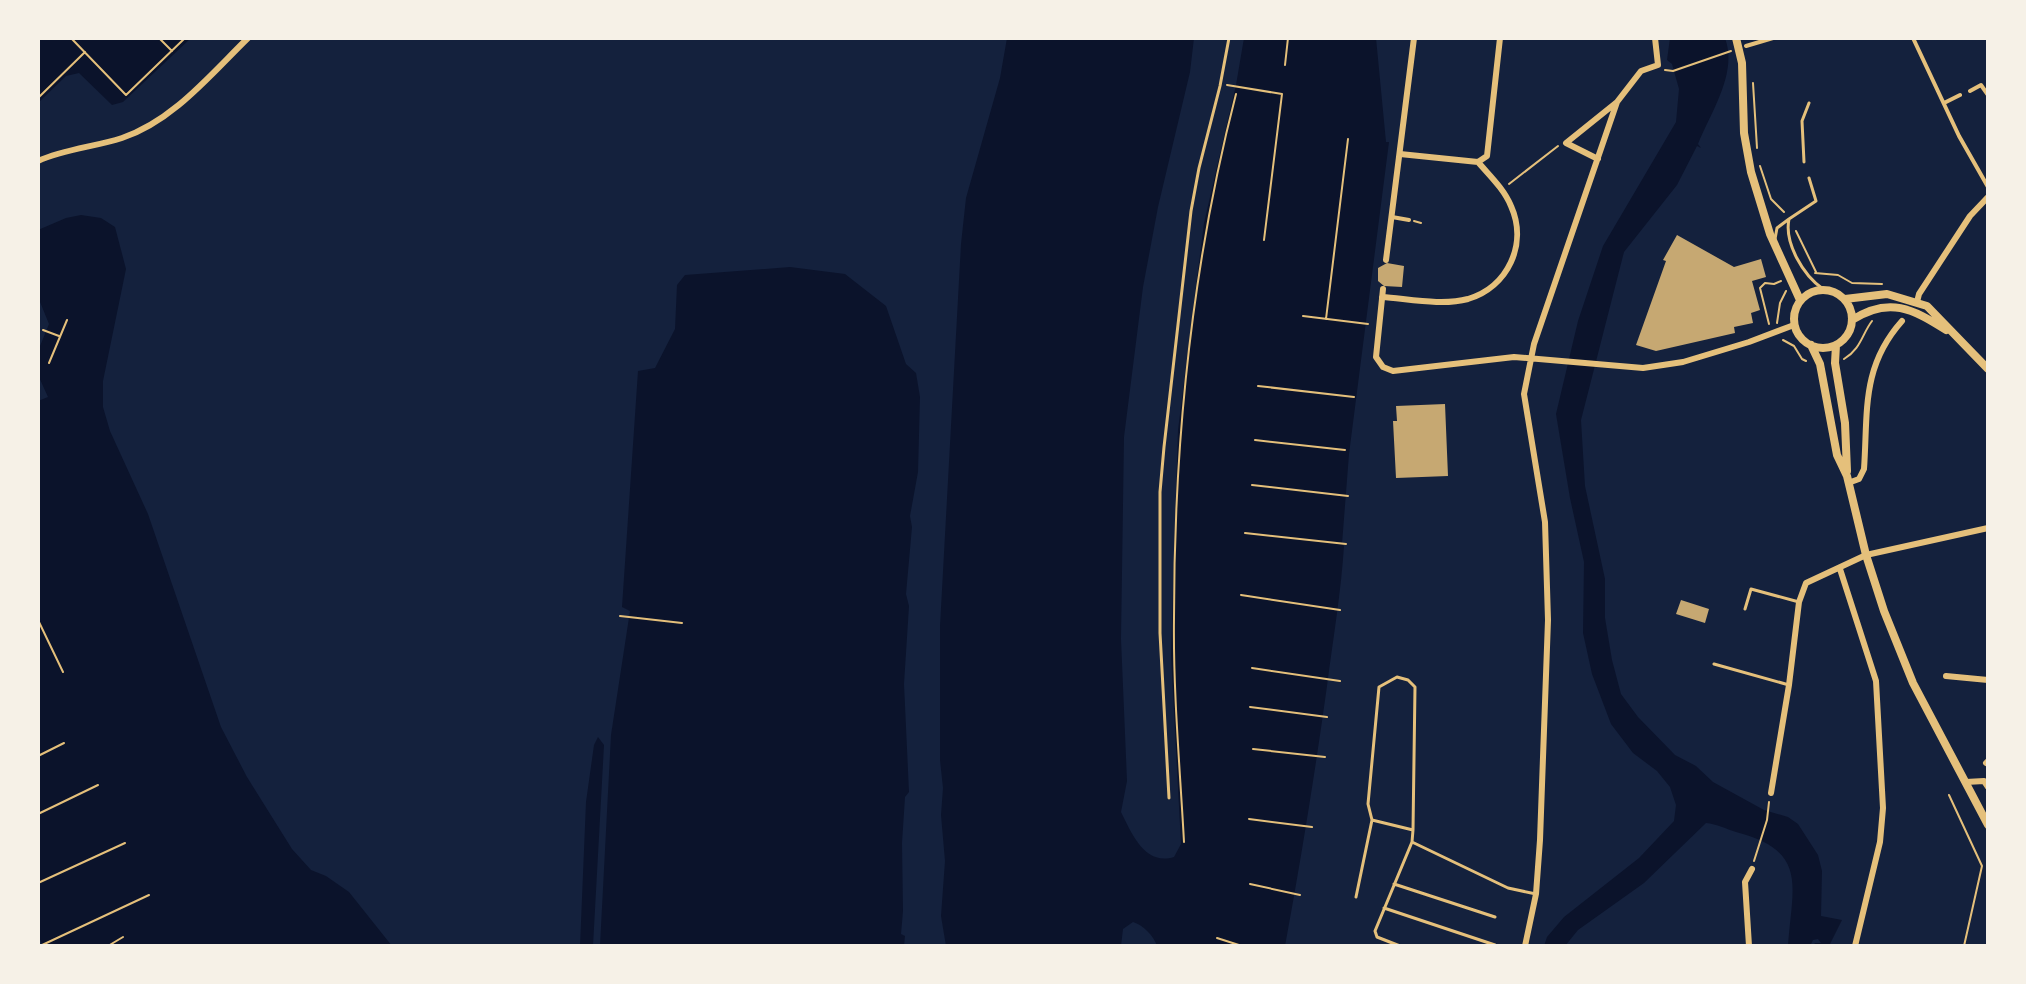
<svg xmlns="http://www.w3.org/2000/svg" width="2026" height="984" viewBox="0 0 2026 984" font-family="Commissioner,sans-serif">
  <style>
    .water { fill: #0b132b }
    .building { fill: #c6a872 }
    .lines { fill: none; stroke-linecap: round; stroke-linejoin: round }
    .path { stroke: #e5c07b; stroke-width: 2 }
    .service { stroke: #e5c07b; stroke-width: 3 }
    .pedestrian { stroke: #e5c07b; stroke-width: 4 }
    .minor { stroke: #e5c07b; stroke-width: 6 }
    .secondary { stroke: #e5c07b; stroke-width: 8 }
  </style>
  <rect width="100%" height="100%" fill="#14213d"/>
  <path class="water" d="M 38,38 L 191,38 L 123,102 L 112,105 L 79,73 L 66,76 L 38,103 Z
    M 1007,38 L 1194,38 L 1190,72 L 1158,207 L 1143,287 L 1124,437 L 1121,639 L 1127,781 L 1121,812 C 1132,834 1145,866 1174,857 L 1181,844 L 1171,655 L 1178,430 L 1204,223 L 1236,85 L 1244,38 L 1376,38 L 1386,142 L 1389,142 L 1349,454 L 1342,544 L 1344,546 C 1341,593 1333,639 1327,686 C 1315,773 1301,859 1285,946 L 1157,946 C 1154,936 1143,925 1133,922 L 1123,929 L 1121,946 L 946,946 L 941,916 L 945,861 L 941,815 L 943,788 L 940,760 L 940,626 L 961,244 L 966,198 L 1000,78 Z
    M 1670,38 L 1725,38 C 1738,73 1711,112 1698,144 L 1701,148 L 1697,146 L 1677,185 L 1624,252 L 1581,420 L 1585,486 L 1605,579 L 1605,618 L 1612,660 L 1621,694 L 1638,717 L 1675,755 L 1696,766 L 1713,782 L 1764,810 L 1788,817 L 1798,824 L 1818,855 L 1822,871 L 1821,916 L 1842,920 L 1829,946 L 1813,946 L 1815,943 L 1821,943 L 1818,939 L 1813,940 L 1810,946 L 1788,946 C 1792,886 1809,851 1736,832 C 1726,829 1717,824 1706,823 L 1644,883 L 1578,930 L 1565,946 L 1544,946 L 1547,937 L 1564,917 L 1639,858 L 1674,821 L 1676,805 L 1670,787 L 1657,771 L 1633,753 L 1611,724 L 1592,674 L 1583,633 L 1584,562 L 1570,498 L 1556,414 L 1578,321 L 1603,246 L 1676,122 L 1679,89 L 1672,64 L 1667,60 Z
    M 81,215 L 101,218 L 115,227 L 126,269 L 103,381 L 103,407 L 110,431 L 148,514 L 221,727 L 247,777 L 292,849 L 311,870 L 326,876 L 349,892 L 392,946 L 43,946 L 38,935 L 38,401 L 48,397 L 38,375 L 38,351 L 49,324 L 38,297 L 38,230 L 66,218 Z
    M 790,267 L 845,274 L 886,306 L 906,364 L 916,373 L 920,397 L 918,472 L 910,516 L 912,527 L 906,594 L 909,606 L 904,684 L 909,792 L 905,797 L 902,843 L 903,911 L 901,934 L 905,936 L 904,946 L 600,946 L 611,735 L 630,611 L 622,607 L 638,371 L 655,368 L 675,329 L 677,285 L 685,275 Z
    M 598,737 L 604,745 L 593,946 L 580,946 L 586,802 L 594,745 Z"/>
  <path class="building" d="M 1677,235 L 1734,267 L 1761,259 L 1766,277 L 1752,281 L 1760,310 L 1751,313 L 1753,323 L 1734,327 L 1735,333 L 1656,351 L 1636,345 L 1666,261 L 1663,260 Z
    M 1387,263 L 1404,266 L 1402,287 L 1384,286 L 1378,281 L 1378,268 Z
    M 1445,404 L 1448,476 L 1396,478 L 1393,421 L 1397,421 L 1396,406 Z
    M 1681,600 L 1709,609 L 1705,623 L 1676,614 Z"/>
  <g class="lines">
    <path class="path" d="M 71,38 L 126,95 L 185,38
      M 159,38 L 172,51
      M 1285,65 L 1288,38
      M 1665,70 L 1673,71 L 1731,51
      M 1753,83 L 1757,148
      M 1227,85 L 1282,94 L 1264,240
      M 38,98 L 85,52
      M 1760,166 L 1771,199 L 1784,212
      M 1509,184 L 1558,146
      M 1414,221 L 1421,223
      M 1796,231 L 1816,272
      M 1815,273 L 1838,275 L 1852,283 L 1882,284
      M 1303,316 L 1368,324
      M 1326,319 L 1348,139
      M 1777,323 L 1780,303 L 1786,291
      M 1769,324 L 1760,288 L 1765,283 L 1774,284 L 1781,281
      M 43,330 L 59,336
      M 1783,340 L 1794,346 L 1802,359 L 1806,361
      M 1844,359 C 1861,349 1862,334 1872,321
      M 49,363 L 67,320
      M 1258,386 L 1354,397
      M 1255,440 L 1345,450
      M 1252,485 L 1348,496
      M 1245,533 L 1346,544
      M 1241,595 L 1340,610
      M 620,616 L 682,623
      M 38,620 L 63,672
      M 1252,668 L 1340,681
      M 1250,707 L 1327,717
      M 1253,749 L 1325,757
      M 38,756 L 64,743
      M 1949,795 L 1982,866 L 1964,946
      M 38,814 L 98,785
      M 1249,819 L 1312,827
      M 1184,842 C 1180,768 1173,692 1174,618 C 1174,442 1192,264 1236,94
      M 1754,861 L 1767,820 L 1769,802
      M 38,883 L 125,843
      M 1250,884 L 1300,895
      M 1217,938 L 1242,946
      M 40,946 L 149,895
      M 108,946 L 123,937"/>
    <path class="service" d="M 1804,162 L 1802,121 L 1809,103
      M 1789,219 L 1816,201 L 1809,178
      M 1775,239 L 1777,228 L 1789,219 C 1784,243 1803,275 1823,289
      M 1745,609 L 1751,589 L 1799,602
      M 1714,664 L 1789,685
      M 1169,798 L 1160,633 L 1160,492 L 1164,447 L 1191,211 L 1199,168 L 1220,86 L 1229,38
      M 1413,830 L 1372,820 L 1368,804 L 1379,687 L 1397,677 L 1408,680 L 1415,687 L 1413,830 L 1412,842 L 1508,888 L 1536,894
      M 1394,884 L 1495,917
      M 1356,897 L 1372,820
      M 1384,908 L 1495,945
      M 1400,946 L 1377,937 L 1375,931 L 1412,842"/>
    <path class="pedestrian" d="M 1913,38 L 1959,136 L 1988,187
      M 1746,46 L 1773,38
      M 1970,91 L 1981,85 L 1988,95
      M 1944,103 L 1960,95
      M 1392,217 L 1409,220"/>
    <path class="minor" d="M 1598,159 L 1566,143 L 1617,102
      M 38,161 C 65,149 94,147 122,138 C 173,121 211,74 248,38
      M 1478,162 L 1487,156 L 1500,38
      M 1386,260 L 1414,38
      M 1383,289 L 1376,357 L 1383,367 L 1393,371 L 1514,357 L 1643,368 L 1683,362 L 1749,342 L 1794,325
      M 1382,297 C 1409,299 1442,306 1468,299 C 1508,287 1528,244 1511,206 C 1504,189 1490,176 1478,162 L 1400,154
      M 1917,302 L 1919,294 L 1970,216 L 1988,197
      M 1848,483 L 1859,479 L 1864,469 C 1868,411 1861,367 1902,321
      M 1840,569 L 1876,681 L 1883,808 L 1880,842 L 1855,946
      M 1946,676 L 1988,680
      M 1986,763 L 1988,761
      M 1966,782 L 1984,781 L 1988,787
      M 1771,793 L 1789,685 L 1799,602 L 1806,583 L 1866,555 L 1988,528
      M 1525,946 L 1536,894 L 1540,840 L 1548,620 L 1545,522 L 1524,394 L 1534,344 L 1617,102 L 1641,71 L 1658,65 L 1655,38
      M 1749,946 L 1745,882 L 1752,869"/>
    <path class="secondary" d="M 1736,38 L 1742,63 L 1744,133 L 1751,172 L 1770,234 L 1800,300
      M1794 319a29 29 0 1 1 58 0a29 29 0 1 1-58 0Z
      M 1845,299 L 1887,294 L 1927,306 L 1988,369
      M 1852,320 C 1889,296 1913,309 1946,330
      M 1811,345 L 1820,364 L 1837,455 L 1847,476 L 1866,555 L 1884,611 L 1913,683 L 1988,825
      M 1836,345 L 1835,363 L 1845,423 L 1847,471"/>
  </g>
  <rect width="2026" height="984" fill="none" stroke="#f6f1e7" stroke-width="80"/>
</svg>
